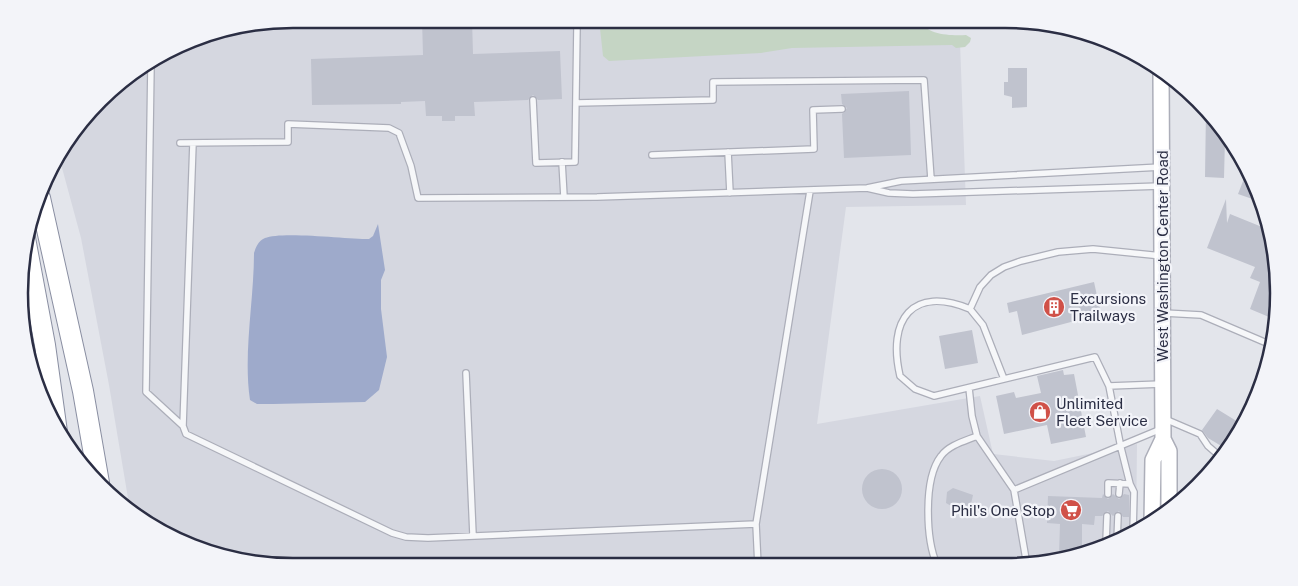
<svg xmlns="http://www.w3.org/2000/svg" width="1298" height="586" viewBox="0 0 1298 586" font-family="'Public Sans',sans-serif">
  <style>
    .built { fill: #d5d7e0 }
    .green { fill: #c5d5c4 }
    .water { fill: #9eaacb }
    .building { fill: #c0c3ce }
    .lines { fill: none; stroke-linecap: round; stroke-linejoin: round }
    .lane-casing { stroke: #acaeb9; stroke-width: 8 }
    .secondary-casing { stroke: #acaeb9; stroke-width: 18 }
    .highway-casing { stroke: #8a8fa2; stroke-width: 22 }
    .lane { stroke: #f6f7f9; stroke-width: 5.5 }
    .secondary { stroke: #fff; stroke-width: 15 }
    .highway { stroke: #fff; stroke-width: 20 }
    .labels { text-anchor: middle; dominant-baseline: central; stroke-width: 4.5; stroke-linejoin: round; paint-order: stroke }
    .street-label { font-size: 15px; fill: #2b2e44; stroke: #f3f4f9 }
    .poi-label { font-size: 15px; fill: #2b2e44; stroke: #f3f4f9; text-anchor: start }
    .rim { fill: none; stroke: #2b2e44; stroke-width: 2.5 }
  </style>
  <rect width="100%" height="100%" fill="#e3e5eb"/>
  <path class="built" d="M 293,19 L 605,19 L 960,42 L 966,205 L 846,207 L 817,424 L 980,396 L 993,454 L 1054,461 L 1137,444 L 1136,532 L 1110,546 L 1041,565 L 293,567 L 188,546 L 130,510 L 109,385 L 81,238 L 58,153 L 112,87 L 205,33 Z"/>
  <path class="green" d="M 599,19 L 919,19 C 925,35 951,36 966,35 L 971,38 L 970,42 L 965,47 L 956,48 L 952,45 L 792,48 L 761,53 L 609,61 L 603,56 Z
    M 24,291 L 39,388 L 24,346 Z"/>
  <path class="water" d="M 378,224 L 385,270 L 381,280 L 381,309 L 387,357 L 379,390 L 365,402 L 273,404 L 257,404 L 250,400 C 243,354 254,300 254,253 C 256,247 258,241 265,238 C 281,231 347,239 369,239 L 373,236 Z"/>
  <path class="building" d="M 422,19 L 472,19 L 473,54 L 560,51 L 562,99 L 538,100 L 533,95 L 528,100 L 474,102 L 475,116 L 455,116 L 455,121 L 442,121 L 442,116 L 426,116 L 425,101 L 401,102 L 401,104 L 312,105 L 311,59 L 423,55 Z
    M 1008,68 L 1027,68 L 1027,107 L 1012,108 L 1012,97 L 1004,95 L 1004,82 L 1008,82 Z
    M 909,91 L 911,155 L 844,158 L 842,114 L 847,108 L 842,104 L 841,94 Z
    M 1206,109 L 1225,138 L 1224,178 L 1205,177 Z
    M 1247,171 L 1258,188 L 1261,202 L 1238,194 Z
    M 1226,199 L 1227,223 L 1230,214 L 1267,229 L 1279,293 L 1274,319 L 1250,309 L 1260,282 L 1250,278 L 1255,267 L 1207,248 Z
    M 1094,282 L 1101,314 L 1022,335 L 1017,311 L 1009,313 L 1007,303 Z
    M 972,330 L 978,363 L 945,369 L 939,336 Z
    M 1063,370 L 1064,375 L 1074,374 L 1086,437 L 1051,444 L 1047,425 L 1004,434 L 996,396 L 1014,392 L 1016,398 L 1041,393 L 1037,376 Z
    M 1217,409 L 1243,425 L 1228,450 L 1208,438 L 1202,430 Z
    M862 489a20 20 0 1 1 40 0a20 20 0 1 1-40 0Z
    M 953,488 L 973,495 L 969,513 L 964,504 L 953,507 L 946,503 L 947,492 Z
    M 1103,494 L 1108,499 L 1113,494 L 1119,499 L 1124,494 L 1129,495 L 1129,517 L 1123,517 L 1119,511 L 1113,516 L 1108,511 L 1102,516 L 1095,516 L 1094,525 L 1082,524 L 1082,554 L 1063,559 L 1059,555 L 1060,524 L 1047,523 L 1048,496 L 1102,498 Z"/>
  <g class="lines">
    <g class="lane-casing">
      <path id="lane" d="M 151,65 L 146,392 L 183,426
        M 533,100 L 536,163 L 575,162 L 577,26 L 574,19
        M 576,103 L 713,100 L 713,82 L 924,80 L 931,179
        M 180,143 L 288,142 L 288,124 L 389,128 L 399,133 L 411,166 L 418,198 L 597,197 L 867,188 L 901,181 L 1161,167
        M 193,143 L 183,426 L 186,434 L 392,533 L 406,537 L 428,538 L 756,524
        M 728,152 L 730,193
        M 652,155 L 814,149 L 813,110 L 842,109
        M 562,162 L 564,197
        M 867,188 L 889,193 L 913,194 L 1161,186
        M 1162,256 L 1093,249 L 1058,252 L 1021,261 L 1004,267 L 991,275 L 980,287 L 970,309 C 912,285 887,320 900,376 L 915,389 L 934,396 L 1095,357 L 1109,386 L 1162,384
        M 970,309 L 983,325 L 1004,379
        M 1164,313 L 1201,315 L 1269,344
        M 466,373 L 473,535
        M 1109,386 L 1121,448 L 1130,484 L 1134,492 L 1133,533
        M 969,388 L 972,416 L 977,436 L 1014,490
        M 1165,419 L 1200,434 L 1208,446 L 1223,459
        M 1108,494 L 1108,483 L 1130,484
        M 1119,494 L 1120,483
        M 1117,541 L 1118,516
        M 1106,542 L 1107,516
        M 1105,548 L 1106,542 L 1119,541
        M 1026,561 L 1058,560
        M 937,565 C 926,540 923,479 941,456 C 949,445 965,441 977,436
        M 1027,565 L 1014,490 L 1161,429
        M 758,566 L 756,524 L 810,191"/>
    </g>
    <g class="secondary-casing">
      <path id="secondary" d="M 1161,74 L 1163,439 L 1169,451 L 1169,512
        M 1152,522 L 1153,460 L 1163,439"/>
    </g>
    <g class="highway-casing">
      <path id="highway" d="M 40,198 L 83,391 L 99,483
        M 25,238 L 45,345 L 57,432"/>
    </g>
    <use href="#lane" class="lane"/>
    <use href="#secondary" class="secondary"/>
    <use href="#highway" class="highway"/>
  </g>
  <defs>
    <g id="building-disc" transform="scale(1.125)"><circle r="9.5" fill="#d05148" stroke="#f3f4f9"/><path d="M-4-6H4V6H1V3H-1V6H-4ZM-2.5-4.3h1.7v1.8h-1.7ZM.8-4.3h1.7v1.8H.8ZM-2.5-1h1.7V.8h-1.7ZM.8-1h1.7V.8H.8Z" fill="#fff"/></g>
    <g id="shop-disc" transform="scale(1.125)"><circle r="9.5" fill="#d05148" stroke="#f3f4f9"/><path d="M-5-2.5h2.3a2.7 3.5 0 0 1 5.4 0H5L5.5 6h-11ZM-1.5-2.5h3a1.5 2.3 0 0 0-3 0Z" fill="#fff"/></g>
    <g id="supermarket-disc" transform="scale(1.125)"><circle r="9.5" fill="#d05148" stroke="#f3f4f9"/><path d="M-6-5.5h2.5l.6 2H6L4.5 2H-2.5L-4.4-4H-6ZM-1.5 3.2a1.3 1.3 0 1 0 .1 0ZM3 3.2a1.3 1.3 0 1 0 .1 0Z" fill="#fff"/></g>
  </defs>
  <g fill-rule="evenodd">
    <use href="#building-disc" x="1054" y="307"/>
    <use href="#shop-disc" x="1040" y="412"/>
    <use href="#supermarket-disc" x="1071" y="510"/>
  </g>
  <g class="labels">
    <g class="street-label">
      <text transform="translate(1162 256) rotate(-90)">West Washington Center Road</text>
    </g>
    <g class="poi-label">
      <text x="1070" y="298">Excursions<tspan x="1070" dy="17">Trailways</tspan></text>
      <text x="1056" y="403">Unlimited<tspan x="1056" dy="17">Fleet Service</tspan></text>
      <text x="1055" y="510" text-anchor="end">Phil's One Stop</text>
    </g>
  </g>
  <path d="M0 0H1298V586H0ZM293 28H1005A265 265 0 0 1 1270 293V293A265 265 0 0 1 1005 558H293A265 265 0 0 1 28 293V293A265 265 0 0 1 293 28Z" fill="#f3f4f9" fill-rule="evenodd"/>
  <path class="rim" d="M293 28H1005A265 265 0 0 1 1270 293V293A265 265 0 0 1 1005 558H293A265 265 0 0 1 28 293V293A265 265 0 0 1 293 28Z"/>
</svg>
